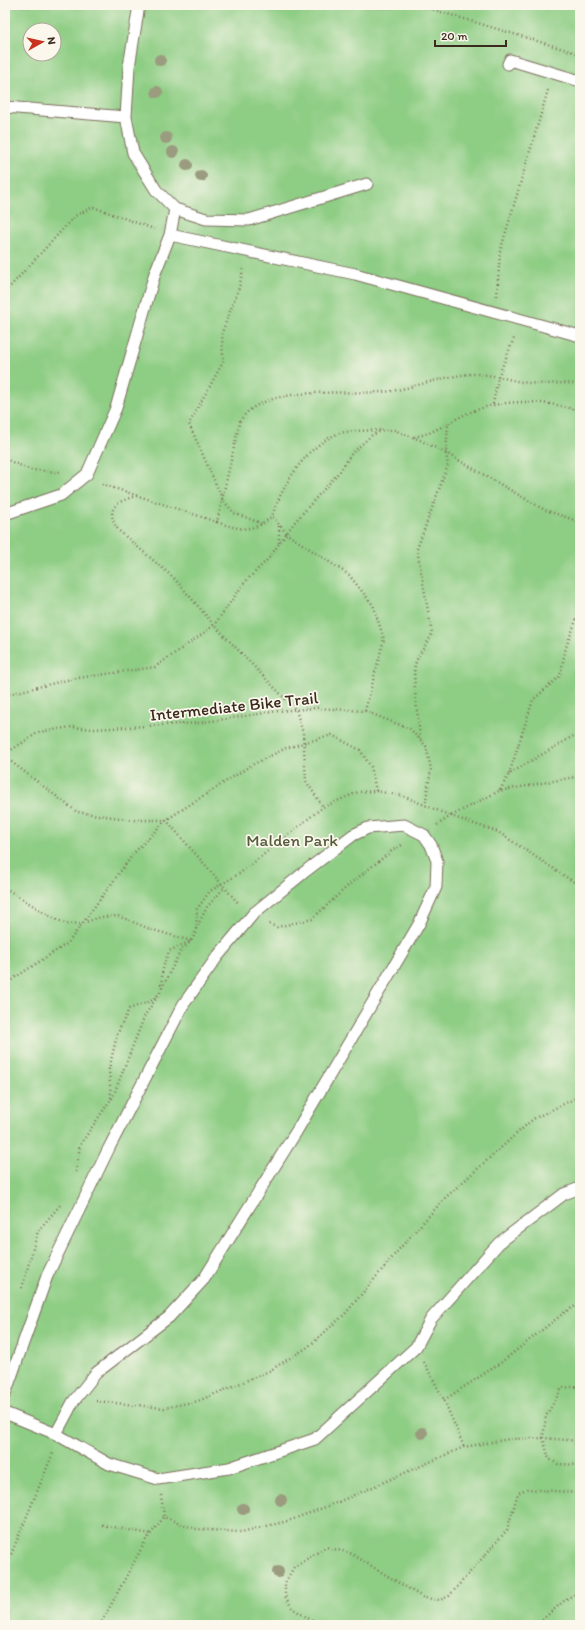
<svg xmlns="http://www.w3.org/2000/svg" width="585" height="1630" viewBox="0 0 585 1630" font-family="Itim,sans-serif">
  <style>
    .green { fill: #8ecd84; stroke: #647c51; fill-rule: evenodd }
    .lines { fill: none; stroke-linecap: round; stroke-linejoin: round }
    .service-casing { stroke: #7b6d5c; stroke-width: 13 }
    .path { stroke: #7b6d5c; stroke-width: 2.5; stroke-dasharray: 1 3; stroke-linecap: butt }
    .service { stroke: #fff; stroke-width: 11 }
    .tree { fill: #9b9b7f }
    .labels { text-anchor: middle; dominant-baseline: central; stroke-width: 3.5; stroke-linejoin: round; paint-order: stroke }
    .street-label { font-size: 17px; fill: #3b2a1e; stroke: #fbf7ec }
    .park-label { font-size: 17px; fill: #545b3d; stroke: #fbf7ec }
  </style>
  <rect width="100%" height="100%" fill="#fbf7ec"/>
  <filter id="ink" filterUnits="userSpaceOnUse"><feTurbulence type="fractalNoise" baseFrequency=".025" numOctaves="2"/><feDisplacementMap in="SourceGraphic" scale="8" xChannelSelector="R" yChannelSelector="G"/><feConvolveMatrix kernelMatrix="1 2 1 2 8 2 1 2 1" color-interpolation-filters="sRGB"/></filter>
  <filter id="wash" filterUnits="userSpaceOnUse"><feTurbulence type="fractalNoise" baseFrequency=".012" numOctaves="4" result="noise"/><feDisplacementMap in="SourceGraphic" scale="16" xChannelSelector="R" yChannelSelector="G"/><feGaussianBlur stdDeviation="0.9" result="paint"/><feColorMatrix in="noise" values="0 0 0 0 0 0 0 0 0 0 0 0 0 0 0 0 0 1.4 0 .05"/><feComposite in="paint" operator="in"/></filter>
  <g filter="url(#wash)">
    <rect width="100%" height="100%" fill="#f1e9d0"/>
    <path class="green" d="M 5,5 L 580,5 L 580,1625 L 5,1625 ZM 30,30 L 54,30 L 54,54 L 30,54 Z"/>
  </g>
  <g filter="url(#ink)">
    <g class="lines">
      <g class="service-casing">
        <path id="service" d="M 139,5 L 129,67 L 126,117 L 133,153 L 156,190 L 175,209 L 206,219 L 249,220 L 367,184
          M 508,64 L 510,60 L 580,81
          M 5,107 L 126,117
          M 175,209 L 170,235 L 355,274 L 580,336
          M 5,514 L 61,495 L 87,474 L 116,408 L 155,273 L 170,235
          M 5,1394 L 47,1276 L 109,1148 L 183,1005 L 217,957 L 254,913 L 307,870 L 353,835 L 368,828 L 404,825 L 424,835 L 431,845 L 437,861 L 436,887 L 419,924 L 296,1132 L 204,1279 L 169,1317 L 96,1373 L 73,1402 L 56,1434
          M 5,1413 L 56,1434 L 109,1464 L 158,1479 L 229,1468 L 315,1439 L 416,1347 L 431,1319 L 499,1243 L 564,1194 L 580,1188"/>
      </g>
      <path class="path" d="M 418,5 L 580,54
        M 243,269 L 239,288 L 222,332 L 223,362 L 189,424 L 223,500 L 234,513 L 263,524
        M 5,292 L 75,216 L 93,207 L 154,229
        M 497,296 L 500,252 L 548,90
        M 493,404 L 498,377 L 515,336
        M 414,437 L 429,433 L 448,424
        M 5,459 L 31,470 L 61,472
        M 102,484 L 217,522 L 240,421 C 265,381 351,397 392,391 C 420,386 446,375 475,374 C 493,374 511,381 529,383 C 546,385 563,382 580,384
        M 137,496 C 117,501 104,508 118,530 L 174,578 L 214,625 L 296,710 L 303,733 L 306,781 L 323,807
        M 217,522 C 238,530 255,533 272,516
        M 279,543 L 279,526
        M 5,695 L 71,679 L 155,667 L 201,635 L 214,625 L 245,582 L 269,558 L 294,523 L 340,471 L 352,453 L 372,435 L 383,430 L 394,430 L 420,440 L 446,453 L 545,510 L 580,522
        M 365,711 L 384,639 L 373,605 L 349,575 L 287,534 L 272,516 C 283,485 304,448 337,434 C 347,430 368,431 380,430
        M 420,739 C 419,723 412,677 415,665 C 419,651 427,646 432,633 L 417,549 L 448,465 L 446,453 L 448,424 C 487,398 536,397 580,411
        M 5,754 L 39,732 L 72,727 L 93,729 L 198,723 L 278,711 L 317,708 L 365,711 L 410,729 L 426,746 L 431,769 L 425,805
        M 5,757 L 77,812 L 134,820 L 166,820 L 239,904
        M 509,774 L 533,700 L 560,676 L 566,647 L 580,610
        M 500,790 L 509,774 L 580,732
        M 437,825 L 451,816 L 498,832 L 580,886
        M 5,888 L 53,918 L 67,924 L 83,923 L 101,917 L 118,916 L 150,929 L 191,941 L 180,952 L 161,990
        M 269,924 L 277,927 L 312,919 L 350,884 L 394,849 L 404,844
        M 196,929 L 207,907 L 224,888
        M 5,984 L 68,943 L 134,853 L 166,820 L 250,766 L 286,748 L 332,735 L 360,750 L 371,767 L 376,791
        M 112,1099 L 145,1015 L 158,996
        M 76,1172 L 80,1145 L 111,1099 L 109,1069 L 117,1035 L 129,1009 L 151,1001 L 160,993 L 163,968 L 169,951 L 191,941 L 196,932 L 197,909 L 210,891 L 239,874 L 323,807 L 358,792 L 376,791 L 403,796 L 451,816 L 499,791 L 580,776
        M 22,1288 L 38,1231 L 61,1204
        M 424,1362 L 444,1400 L 464,1447
        M 580,1386 L 562,1388 L 546,1416 L 543,1438 L 549,1459 L 558,1464 L 580,1465
        M 444,1400 L 499,1364 L 565,1312 L 580,1303
        M 96,1401 L 164,1408 L 198,1401 L 269,1371 L 308,1347 L 345,1314 L 401,1247 L 445,1198 L 533,1119 L 580,1096
        M 161,1495 L 164,1517 L 195,1529 L 241,1532 L 288,1521 L 336,1503 L 464,1447 L 509,1439 L 543,1438 L 580,1441
        M 102,1525 L 151,1534
        M 5,1569 L 53,1453
        M 100,1625 L 146,1540 L 164,1517
        M 319,1625 L 292,1608 L 285,1596 L 285,1583 L 294,1567 L 326,1547 L 350,1553 L 424,1598 L 440,1600 L 449,1596 L 507,1530 L 518,1493 L 527,1489 L 580,1493
        M 536,1625 L 565,1600 L 580,1591"/>
      <use href="#service" class="service"/>
    </g>
    <g class="tree">
      <circle cx="160" cy="60" r="6"/>
      <circle cx="157" cy="92" r="6"/>
      <circle cx="166" cy="138" r="6"/>
      <circle cx="173" cy="152" r="6"/>
      <circle cx="187" cy="165" r="6"/>
      <circle cx="201" cy="176" r="6"/>
      <circle cx="422" cy="1433" r="6"/>
      <circle cx="281" cy="1500" r="6"/>
      <circle cx="243" cy="1509" r="6"/>
      <circle cx="278" cy="1572" r="6"/>
    </g>
  </g>
  <g class="labels">
    <g class="street-label">
      <text transform="translate(234 706) rotate(-6)">Intermediate Bike Trail</text>
    </g>
    <g class="park-label">
      <text x="292" y="840">Malden Park</text>
    </g>
  </g>
  <rect width="585" height="1630" fill="none" stroke="#fbf7ec" stroke-width="20"/>
  <g transform="translate(42 42) rotate(82)"><circle r="19" fill="#fbf7ec" stroke="#aea59a"/>
  <path d="M0-3L7 15L0 10L-7 15Z" fill="#c8321e"/>
  <text y="-6" font-size="11" font-weight="bold" text-anchor="middle" fill="#3b2a1e">N</text>
  </g>
  <path d="M435 40v6h71v-6" fill="none" stroke="#3b2a1e" stroke-width="2"/>
  <text x="441" y="40" font-size="12" fill="#3b2a1e" stroke="#fbf7ec" stroke-width="3" paint-order="stroke">20 m</text>
</svg>
